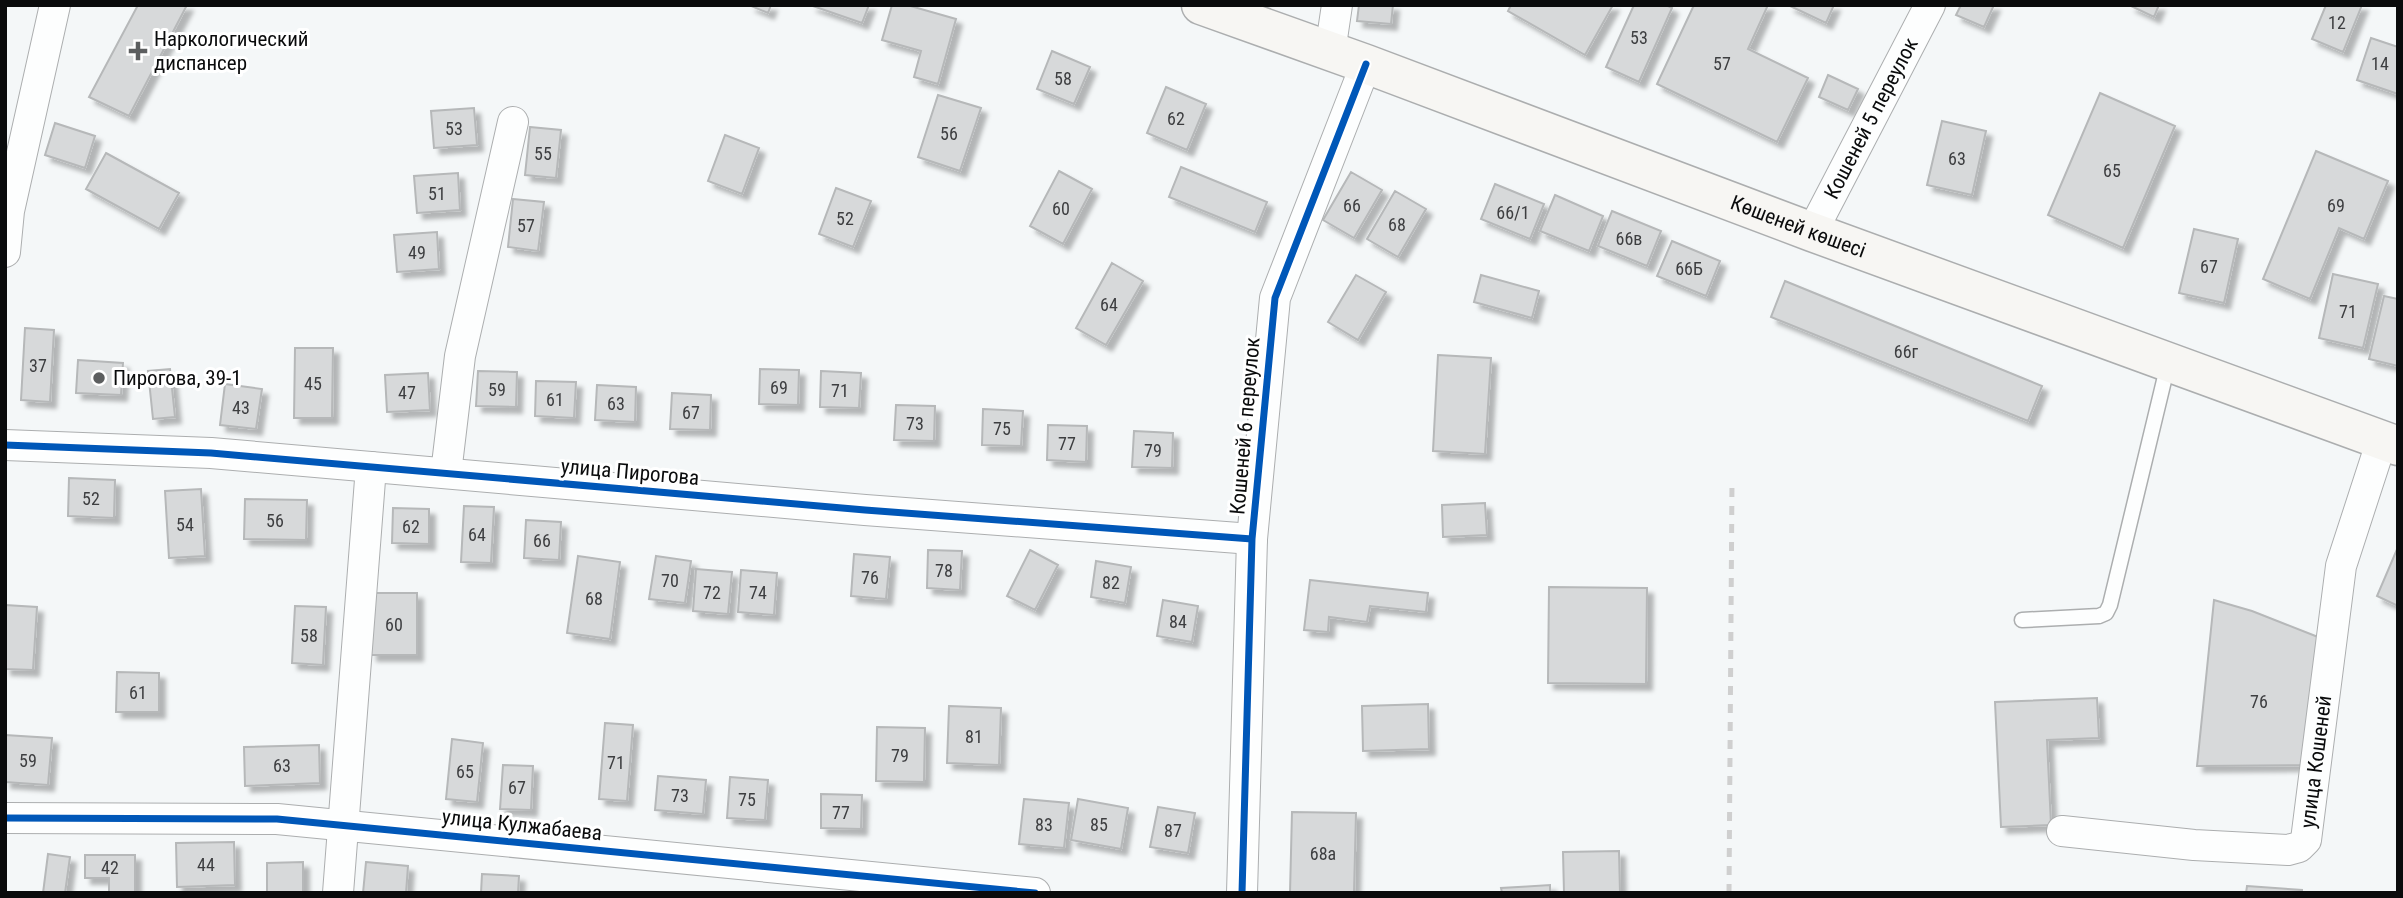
<svg xmlns="http://www.w3.org/2000/svg" width="2403" height="898" viewBox="0 0 2403 898" font-family="'Roboto Condensed',sans-serif">
  <style>
    .building { fill: #d7d9da; stroke: #b6b8b9; stroke-width: 2; filter: url(#shadow) }
    .lines { fill: none; stroke-linecap: round; stroke-linejoin: round }
    .lane-casing { stroke: #acaeaf; stroke-width: 17 }
    .street-casing { stroke: #acaeaf; stroke-width: 32 }
    .secondary-casing { stroke: #acaeaf; stroke-width: 41 }
    .lane { stroke: #fdfefe; stroke-width: 14 }
    .street { stroke: #fdfefe; stroke-width: 30 }
    .secondary { stroke: #f7f6f3; stroke-width: 38 }
    .rail { stroke: #cfcfcf; stroke-width: 5; stroke-dasharray: 9 9; stroke-linecap: butt }
    .cycleway-casing { stroke: #fff; stroke-width: 11 }
    .cycleway { stroke: #0057b8; stroke-width: 7 }
    .poi-dot { fill: #5c5e5f; stroke: #fff; stroke-width: 2.5 }
    .labels { text-anchor: middle; dominant-baseline: central; stroke-width: 6; stroke-linejoin: round; paint-order: stroke }
    .number-label { font-size: 18px; fill: #3d3e40 }
    .poi-label { font-size: 21px; fill: #0a0b0c; stroke: #fff; text-anchor: start }
    .street-label { font-size: 21px; fill: #0a0b0c; stroke: #fff }
  </style>
  <defs>
    <filter id="shadow"><feDropShadow dx="6" dy="6" stdDeviation="2" flood-color="#0004"/></filter>
  </defs>
  <rect width="100%" height="100%" fill="#f4f7f8"/>
  <path class="building" d="M 138,5 L 187,5 L 129,116 L 89,97 Z
    M 749,5 L 771,5 L 768,13 Z
    M 810,5 L 869,5 L 862,23 Z
    M 892,5 L 907,5 L 956,19 L 938,84 L 914,77 L 921,51 L 882,40 Z
    M 1359,5 L 1393,5 L 1391,24 L 1357,21 Z
    M 1511,5 L 1613,5 L 1585,55 L 1508,11 Z
    M 1634,5 L 1666,5 L 1672,8 L 1639,82 L 1606,67 Z
    M 1694,5 L 1768,5 L 1748,49 L 1808,78 L 1777,142 L 1657,84 Z
    M 1788,5 L 1834,5 L 1826,23 Z
    M 1961,5 L 1994,5 L 1984,27 L 1956,15 Z
    M 2129,5 L 2159,5 L 2154,17 Z
    M 2326,5 L 2362,5 L 2343,52 L 2312,39 Z
    M 2371,38 L 2398,47 L 2398,94 L 2357,80 Z
    M 1052,51 L 1090,67 L 1074,104 L 1037,89 Z
    M 1828,75 L 1858,89 L 1848,110 L 1819,97 Z
    M 1166,87 L 1206,104 L 1187,150 L 1147,133 Z
    M 2100,93 L 2175,126 L 2123,248 L 2048,215 Z
    M 938,95 L 981,108 L 960,171 L 918,157 Z
    M 474,108 L 477,145 L 434,148 L 431,111 Z
    M 1942,121 L 1986,131 L 1972,195 L 1927,185 Z
    M 55,123 L 95,136 L 85,168 L 45,155 Z
    M 530,127 L 561,130 L 556,178 L 525,175 Z
    M 725,135 L 759,148 L 742,194 L 708,181 Z
    M 2316,151 L 2388,181 L 2364,239 L 2339,228 L 2310,299 L 2263,279 Z
    M 106,153 L 179,193 L 159,229 L 86,189 Z
    M 1181,167 L 1267,202 L 1255,232 L 1169,197 Z
    M 1059,171 L 1092,189 L 1063,244 L 1030,226 Z
    M 1351,172 L 1382,190 L 1354,238 L 1323,220 Z
    M 458,173 L 460,210 L 417,213 L 414,176 Z
    M 1495,184 L 1544,204 L 1530,239 L 1481,219 Z
    M 836,188 L 871,201 L 853,247 L 819,234 Z
    M 1395,191 L 1426,209 L 1398,257 L 1367,239 Z
    M 1555,195 L 1603,216 L 1589,251 L 1540,231 Z
    M 513,199 L 544,202 L 538,251 L 508,247 Z
    M 1612,211 L 1661,231 L 1647,266 L 1598,246 Z
    M 2194,229 L 2238,239 L 2224,303 L 2179,293 Z
    M 437,232 L 439,269 L 397,272 L 394,235 Z
    M 1672,241 L 1720,261 L 1706,296 L 1657,276 Z
    M 1112,263 L 1143,281 L 1106,345 L 1076,328 Z
    M 2333,274 L 2378,284 L 2363,348 L 2319,338 Z
    M 1356,275 L 1386,292 L 1358,340 L 1328,322 Z
    M 1481,275 L 1539,291 L 1532,318 L 1474,302 Z
    M 1785,281 L 2042,386 L 2028,421 L 1771,317 Z
    M 2384,296 L 2398,299 L 2398,366 L 2369,359 Z
    M 25,328 L 54,330 L 50,402 L 21,400 Z
    M 295,348 L 333,348 L 332,418 L 294,418 Z
    M 1438,355 L 1491,358 L 1485,454 L 1433,451 Z
    M 78,360 L 123,363 L 121,395 L 76,393 Z
    M 170,369 L 175,417 L 153,419 L 148,371 Z
    M 760,369 L 799,370 L 798,405 L 759,404 Z
    M 478,371 L 517,372 L 516,407 L 476,406 Z
    M 821,371 L 861,373 L 859,408 L 820,407 Z
    M 428,373 L 430,410 L 387,412 L 385,375 Z
    M 536,381 L 576,382 L 574,418 L 535,416 Z
    M 225,384 L 262,389 L 256,429 L 220,425 Z
    M 597,385 L 636,387 L 635,422 L 595,420 Z
    M 672,393 L 711,395 L 710,430 L 670,429 Z
    M 896,405 L 935,406 L 934,441 L 894,440 Z
    M 983,409 L 1023,411 L 1021,446 L 982,445 Z
    M 1048,425 L 1087,426 L 1086,462 L 1047,460 Z
    M 1134,431 L 1173,433 L 1172,468 L 1132,467 Z
    M 69,478 L 115,480 L 114,518 L 68,516 Z
    M 201,489 L 205,556 L 169,558 L 165,491 Z
    M 245,499 L 307,500 L 306,540 L 244,539 Z
    M 1485,503 L 1487,535 L 1443,537 L 1442,505 Z
    M 464,506 L 494,507 L 491,563 L 461,562 Z
    M 393,508 L 429,509 L 429,544 L 392,543 Z
    M 526,520 L 561,522 L 559,560 L 524,558 Z
    M 2398,547 L 2398,606 L 2377,596 Z
    M 928,550 L 962,551 L 960,590 L 927,588 Z
    M 1030,550 L 1058,565 L 1035,610 L 1007,596 Z
    M 854,554 L 890,557 L 886,599 L 851,596 Z
    M 578,556 L 620,562 L 610,639 L 567,633 Z
    M 656,556 L 691,561 L 685,603 L 649,599 Z
    M 1096,561 L 1131,567 L 1125,603 L 1091,597 Z
    M 696,569 L 732,572 L 728,614 L 693,611 Z
    M 741,570 L 777,573 L 774,615 L 738,612 Z
    M 1310,580 L 1428,593 L 1426,612 L 1370,606 L 1367,622 L 1329,617 L 1328,632 L 1304,630 Z
    M 1549,587 L 1647,588 L 1646,684 L 1548,683 Z
    M 370,593 L 417,593 L 417,655 L 371,655 Z
    M 1163,600 L 1198,606 L 1192,642 L 1157,636 Z
    M 2214,600 L 2252,611 L 2318,637 L 2310,765 L 2197,766 Z
    M 5,605 L 37,607 L 33,670 L 5,669 Z
    M 295,606 L 326,607 L 323,665 L 292,663 Z
    M 117,672 L 159,673 L 159,712 L 116,712 Z
    M 2097,698 L 2099,738 L 2047,740 L 2051,825 L 2001,827 L 1995,702 Z
    M 1428,704 L 1429,749 L 1363,751 L 1362,706 Z
    M 949,706 L 1001,708 L 999,765 L 947,763 Z
    M 605,723 L 633,725 L 627,801 L 599,799 Z
    M 877,727 L 925,728 L 924,782 L 876,781 Z
    M 5,735 L 52,738 L 48,785 L 5,782 Z
    M 452,739 L 483,743 L 477,802 L 446,799 Z
    M 319,745 L 320,783 L 245,786 L 244,747 Z
    M 503,765 L 533,766 L 531,810 L 500,809 Z
    M 658,776 L 706,780 L 703,814 L 655,810 Z
    M 730,777 L 768,780 L 765,820 L 727,818 Z
    M 821,794 L 862,795 L 861,829 L 821,828 Z
    M 1024,799 L 1069,803 L 1064,848 L 1019,844 Z
    M 1078,799 L 1128,808 L 1121,849 L 1071,840 Z
    M 1158,807 L 1195,813 L 1188,853 L 1150,847 Z
    M 1292,812 L 1356,813 L 1354,893 L 1290,893 Z
    M 234,842 L 235,885 L 177,887 L 176,843 Z
    M 1619,851 L 1620,893 L 1564,893 L 1563,852 Z
    M 48,854 L 70,857 L 65,893 L 43,893 Z
    M 85,855 L 135,855 L 135,893 L 109,893 L 109,878 L 85,878 Z
    M 303,862 L 303,893 L 267,893 L 267,863 Z
    M 366,862 L 408,866 L 406,893 L 363,893 Z
    M 482,874 L 519,876 L 518,893 L 481,893 Z
    M 1550,885 L 1550,893 L 1502,893 L 1501,888 Z
    M 2247,886 L 2302,890 L 2302,893 L 2246,893 Z"/>
  <g class="lines">
    <g class="lane-casing">
      <path id="lane" d="M 2022,620 L 2099,616 L 2106,613 L 2110,605 L 2168,364"/>
    </g>
    <g class="street-casing">
      <g id="street">
        <path d="M 1330,52 L 1337,5"/>
        <path id="s1" d="M 1812,232 L 1930,5"/>
        <path d="M 5,252 L 9,211 L 55,5"/>
        <path d="M 5,445 L 211,453 L 865,510 L 1252,539"/>
        <path d="M 446,473 L 460,356 L 513,122"/>
        <path d="M 5,818 L 277,819 L 1035,893"/>
        <path id="s2" d="M 2062,831 L 2194,845 L 2288,850 L 2299,847 L 2306,840 L 2341,566 L 2382,440"/>
        <path d="M 338,893 L 371,467"/>
        <path d="M 1242,893 L 1252,539 L 1275,298 L 1366,64"/>
      </g>
    </g>
    <g class="secondary-casing">
      <g id="secondary">
        <path id="s3" d="M 1201,5 L 1366,64 L 1812,232 L 2398,446"/>
      </g>
    </g>
    <use href="#lane" class="lane"/>
    <use href="#street" class="street"/>
    <use href="#secondary" class="secondary"/>
    <path class="rail" d="M 1729,893 L 1732,480"/>
    <g class="cycleway-casing">
      <path id="cycleway" d="M 5,445 L 211,453 L 865,510 L 1252,539
        M 5,818 L 277,819 L 1035,893
        M 1242,893 L 1252,539 L 1275,298 L 1366,64"/>
    </g>
    <use href="#cycleway" class="cycleway"/>
  </g>
  <g class="poi-dot">
    <path d="M134.5 40.5h7v7h7v7h-7v7h-7v-7h-7v-7h7z"/>
    <circle cx="99" cy="378" r="7"/>
  </g>
  <g class="labels">
    <g class="number-label">
      <text x="2337" y="22">12</text>
      <text x="1639" y="37">53</text>
      <text x="1722" y="63">57</text>
      <text x="2380" y="63">14</text>
      <text x="1063" y="78">58</text>
      <text x="1176" y="118">62</text>
      <text x="454" y="128">53</text>
      <text x="949" y="133">56</text>
      <text x="543" y="153">55</text>
      <text x="1957" y="158">63</text>
      <text x="2112" y="170">65</text>
      <text x="437" y="193">51</text>
      <text x="1352" y="205">66</text>
      <text x="2336" y="205">69</text>
      <text x="1061" y="208">60</text>
      <text x="1513" y="212">66/1</text>
      <text x="845" y="218">52</text>
      <text x="1397" y="224">68</text>
      <text x="526" y="225">57</text>
      <text x="1629" y="238">66в</text>
      <text x="417" y="252">49</text>
      <text x="2209" y="266">67</text>
      <text x="1689" y="268">66Б</text>
      <text x="1109" y="304">64</text>
      <text x="2348" y="311">71</text>
      <text x="1906" y="351">66г</text>
      <text x="38" y="365">37</text>
      <text x="313" y="383">45</text>
      <text x="779" y="387">69</text>
      <text x="497" y="389">59</text>
      <text x="840" y="390">71</text>
      <text x="407" y="392">47</text>
      <text x="555" y="399">61</text>
      <text x="616" y="403">63</text>
      <text x="241" y="407">43</text>
      <text x="691" y="412">67</text>
      <text x="915" y="423">73</text>
      <text x="1002" y="428">75</text>
      <text x="1067" y="443">77</text>
      <text x="1153" y="450">79</text>
      <text x="91" y="498">52</text>
      <text x="275" y="520">56</text>
      <text x="185" y="524">54</text>
      <text x="411" y="526">62</text>
      <text x="477" y="534">64</text>
      <text x="542" y="540">66</text>
      <text x="944" y="570">78</text>
      <text x="870" y="577">76</text>
      <text x="670" y="580">70</text>
      <text x="1111" y="582">82</text>
      <text x="712" y="592">72</text>
      <text x="758" y="592">74</text>
      <text x="594" y="598">68</text>
      <text x="1178" y="621">84</text>
      <text x="394" y="624">60</text>
      <text x="309" y="635">58</text>
      <text x="138" y="692">61</text>
      <text x="2259" y="701">76</text>
      <text x="974" y="736">81</text>
      <text x="900" y="755">79</text>
      <text x="28" y="760">59</text>
      <text x="616" y="762">71</text>
      <text x="282" y="765">63</text>
      <text x="465" y="771">65</text>
      <text x="517" y="787">67</text>
      <text x="680" y="795">73</text>
      <text x="747" y="799">75</text>
      <text x="841" y="812">77</text>
      <text x="1044" y="824">83</text>
      <text x="1099" y="824">85</text>
      <text x="1173" y="830">87</text>
      <text x="1323" y="853">68а</text>
      <text x="206" y="864">44</text>
      <text x="110" y="867">42</text>
    </g>
    <g class="poi-label">
      <text x="154" y="39">Наркологический<tspan x="154" dy="24">диспансер</tspan></text>
      <text x="113" y="378">Пирогова, 39-1</text>
    </g>
    <g class="street-label">
      <text stroke="none"><textPath href="#s1" startOffset="128">Кошеней 5 переулок</textPath></text>
      <text stroke="none"><textPath href="#s3" startOffset="637">Көшеней көшесі</textPath></text>
      <text transform="translate(1245 426) rotate(-85)">Кошеней 6 переулок</text>
      <text transform="translate(630 472) rotate(5)">улица Пирогова</text>
      <text stroke="none"><textPath href="#s2" startOffset="327">улица Кошеней</textPath></text>
      <text transform="translate(522 825) rotate(6)">улица Кулжабаева</text>
    </g>
  </g>
  <rect width="2403" height="898" fill="none" stroke="#0a0b0c" stroke-width="14"/>
</svg>
